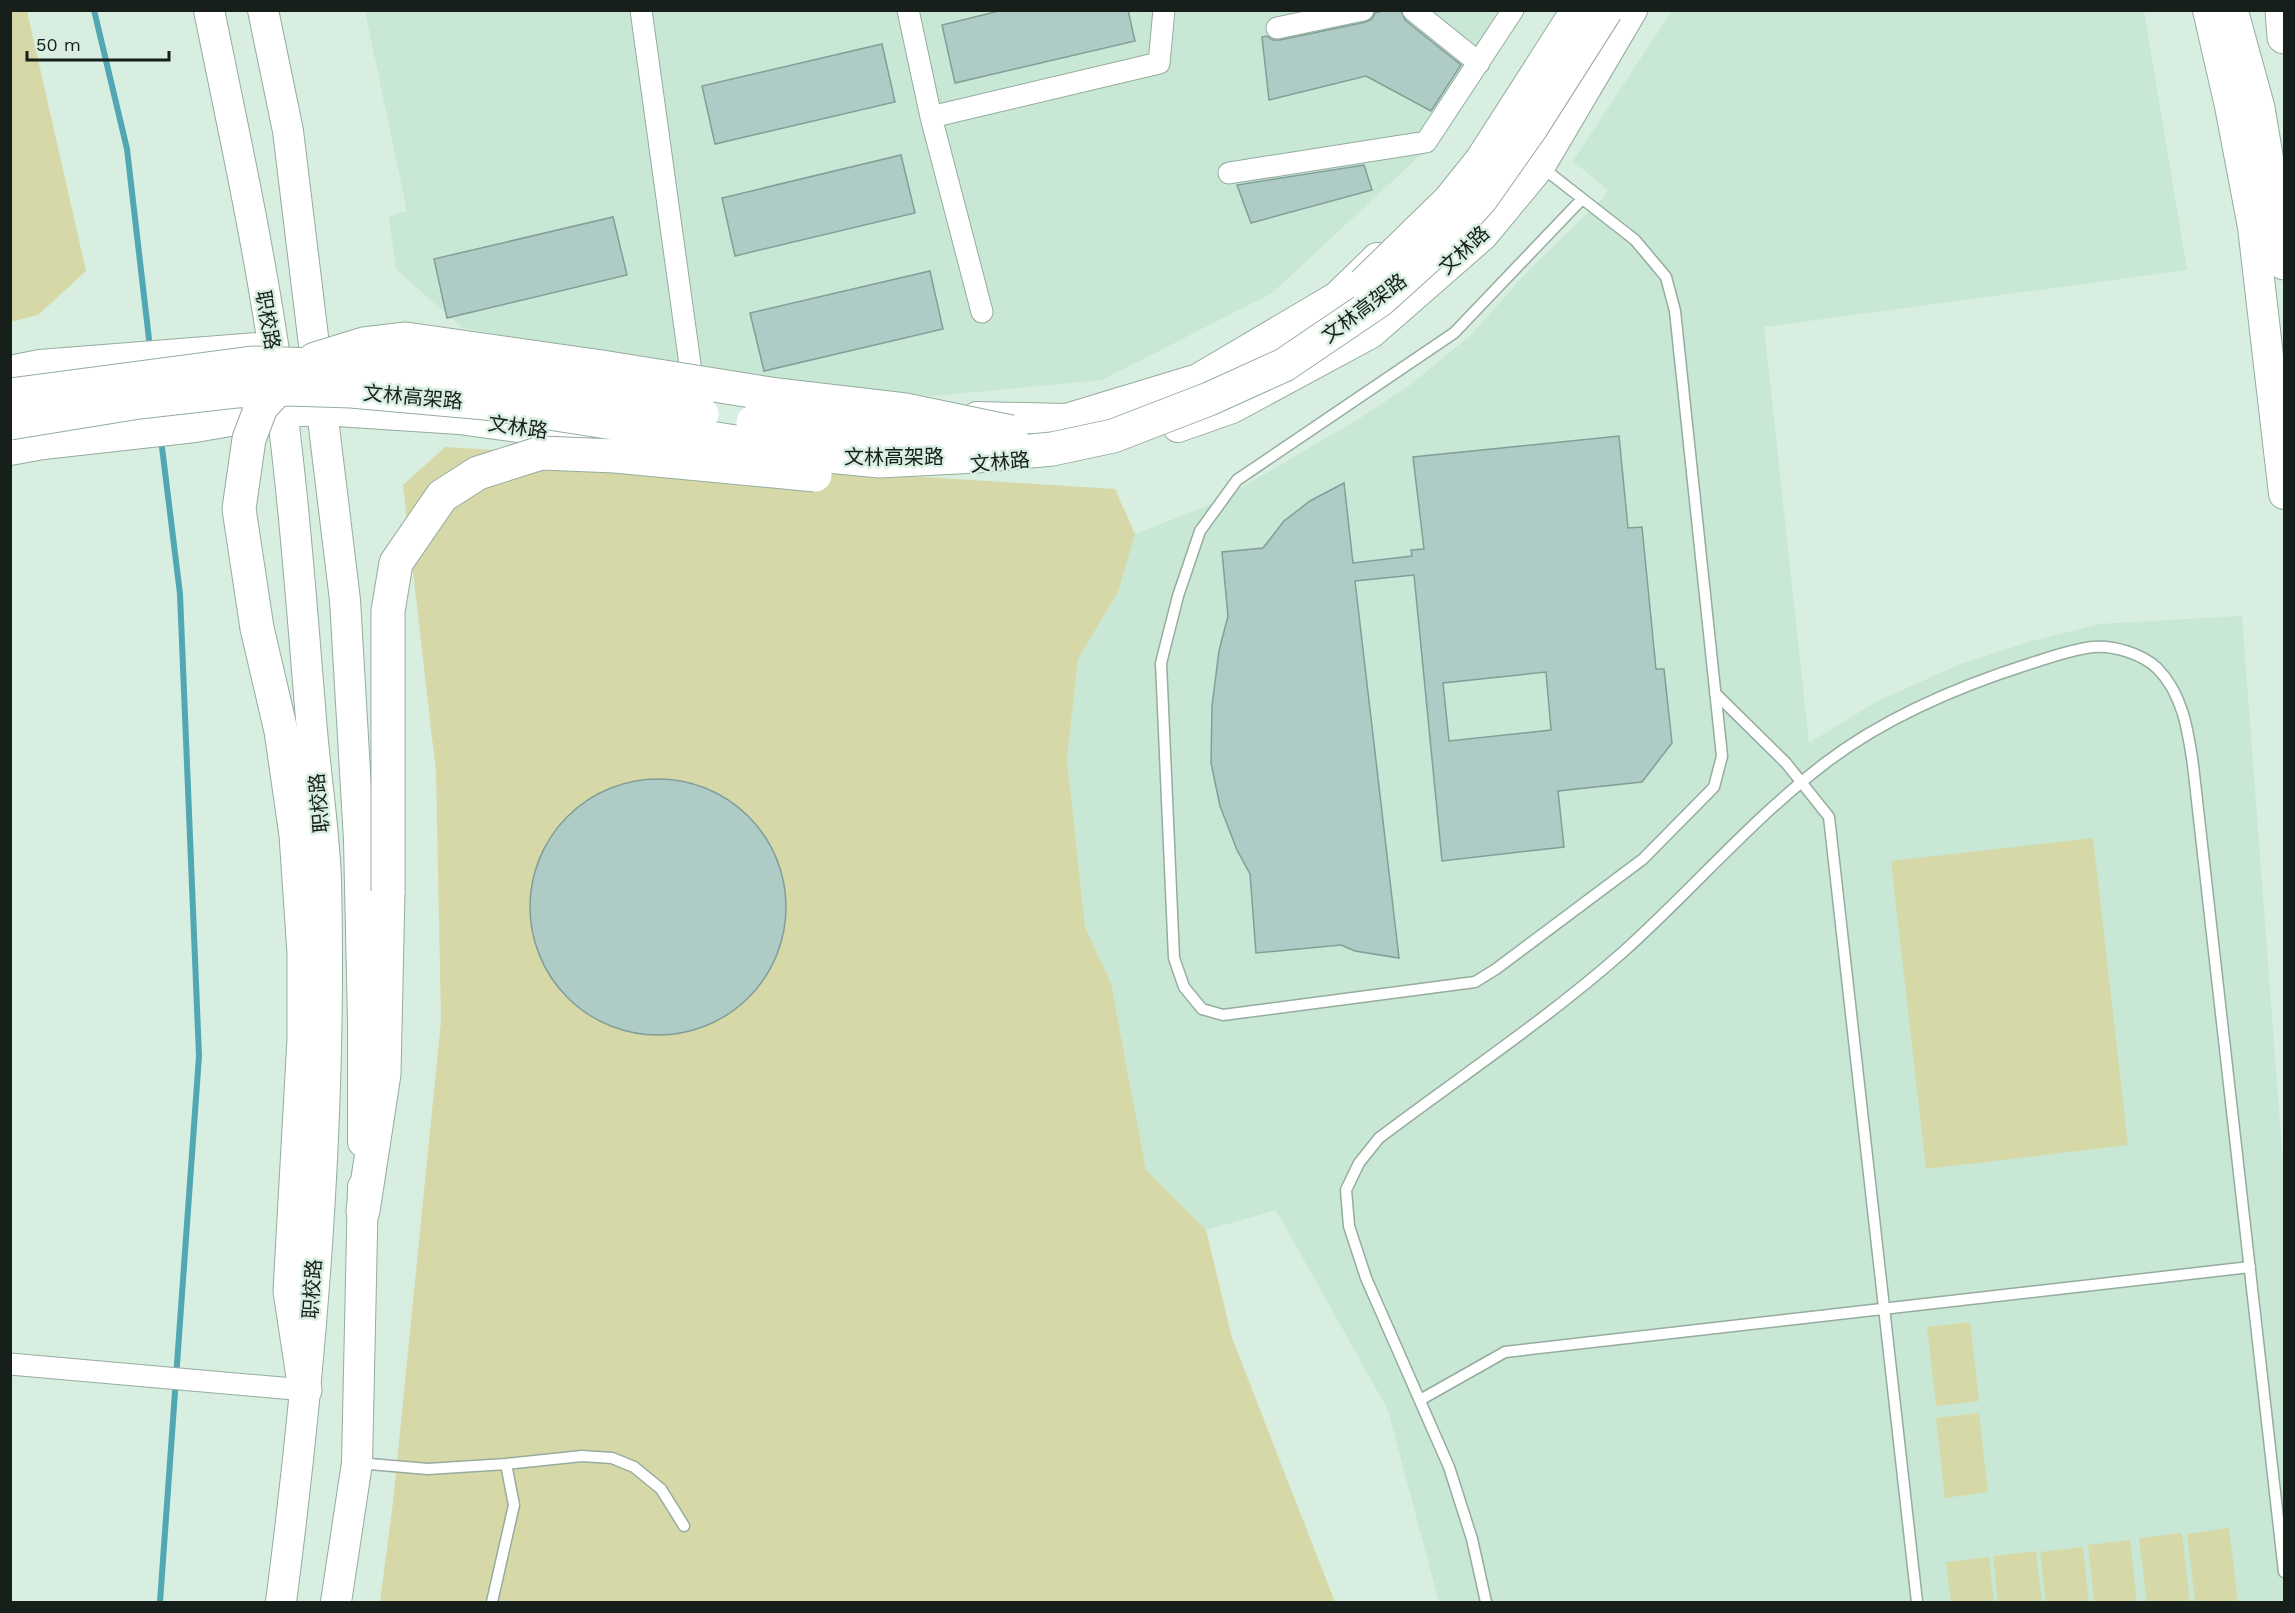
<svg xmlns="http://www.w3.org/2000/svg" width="2295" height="1613" viewBox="0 0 2295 1613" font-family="'Work Sans','Noto Sans SC',sans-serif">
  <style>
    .built { fill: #c8e7d4 }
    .green { fill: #d6d9a7 }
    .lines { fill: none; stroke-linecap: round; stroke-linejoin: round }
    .stream { stroke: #53a7b3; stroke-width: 6 }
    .building { fill: #afcbc6; stroke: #839e99; stroke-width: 1.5; fill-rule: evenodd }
    .lane-casing { stroke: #95ac9e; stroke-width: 13 }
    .street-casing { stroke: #95ac9e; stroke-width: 23 }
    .secondary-casing { stroke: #95ac9e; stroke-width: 32 }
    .primary-casing { stroke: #95ac9e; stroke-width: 35 }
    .highway-casing { stroke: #95ac9e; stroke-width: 35 }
    .lane { stroke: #fff; stroke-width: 10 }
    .street { stroke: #fff; stroke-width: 21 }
    .secondary { stroke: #fff; stroke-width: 30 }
    .primary { stroke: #fff; stroke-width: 33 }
    .highway { stroke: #fff; stroke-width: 33 }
    .highway-bridge-casing { stroke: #95ac9e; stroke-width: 35; stroke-linecap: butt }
    .highway-bridge { stroke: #fff; stroke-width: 33 }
    .labels { text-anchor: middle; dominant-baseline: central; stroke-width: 5; stroke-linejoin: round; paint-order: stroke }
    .street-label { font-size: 20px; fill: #171f1a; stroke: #d7eee0 }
  </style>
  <rect width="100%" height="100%" fill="#d7eee0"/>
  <path class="built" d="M 365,11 L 1524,11 L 1444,133 L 1272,293 L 1102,380 L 933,396 L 752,378 L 462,328 L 396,269 L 389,216 L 407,211 Z
    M 1672,11 L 2144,11 L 2187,270 L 1764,327 L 1809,743 L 1876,702 L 1958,665 L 2032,641 L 2100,624 L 2242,616 L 2284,1178 L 2284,1602 L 1439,1602 L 1388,1410 L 1276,1210 L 1206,1230 L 1146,1170 L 1111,983 L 1085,927 L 1067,759 L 1078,659 L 1118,592 L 1135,534 L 1202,508 L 1253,481 L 1362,417 L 1410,385 L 1470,336 L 1528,271 L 1603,198 L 1608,190 L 1573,161 Z"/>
  <path class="green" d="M 11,10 L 27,11 L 86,271 L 38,315 L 11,322 Z
    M 445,447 L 1115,489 L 1135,534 L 1118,592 L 1078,659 L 1067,759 L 1085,927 L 1111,983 L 1146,1170 L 1206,1230 L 1232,1338 L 1335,1602 L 380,1602 L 393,1502 L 441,1021 L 436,772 L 403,485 Z
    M 2093,838 L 2128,1145 L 1926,1169 L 1891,861 Z
    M 1970,1322 L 1979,1401 L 1936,1406 L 1927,1327 Z
    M 1979,1413 L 1988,1492 L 1945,1498 L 1936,1418 Z
    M 2229,1528 L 2238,1602 L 2195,1602 L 2187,1534 Z
    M 2182,1533 L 2190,1602 L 2147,1602 L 2139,1538 Z
    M 2130,1540 L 2137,1602 L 2094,1602 L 2088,1545 Z
    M 2083,1547 L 2089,1602 L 2046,1602 L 2040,1552 Z
    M 2036,1551 L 2042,1602 L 1998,1602 L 1993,1556 Z
    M 1989,1557 L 1994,1602 L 1951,1602 L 1946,1562 Z"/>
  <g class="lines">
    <path class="stream" d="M 94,10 L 127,149 L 150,348
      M 160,1602 L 199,1056 L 180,594 L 161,439"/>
  </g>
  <path class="building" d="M 1003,10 L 1128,10 L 1135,41 L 955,83 L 942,25 Z
    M 1386,10 L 1401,10 L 1405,20 L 1461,65 L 1431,111 L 1366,76 L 1269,100 L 1262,37 L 1267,36 L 1272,40 L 1280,40 L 1366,22 L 1372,19 L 1375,13 Z
    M 882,44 L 895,102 L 715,144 L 702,86 Z
    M 901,155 L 915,213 L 735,256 L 722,198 Z
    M 1364,165 L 1372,190 L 1251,223 L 1237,185 Z
    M 613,217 L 627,275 L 447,318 L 434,259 Z
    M 930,271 L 943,329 L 764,371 L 750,313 Z
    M 1619,436 L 1628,528 L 1642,527 L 1656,669 L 1664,669 L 1672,743 L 1642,782 L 1558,791 L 1564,847 L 1442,861 L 1414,575 L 1355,581 L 1399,958 L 1355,951 L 1341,945 L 1256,953 L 1250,874 L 1237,850 L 1220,806 L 1211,763 L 1212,706 L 1219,651 L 1228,616 L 1222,552 L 1263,548 L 1284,521 L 1310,501 L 1344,483 L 1353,563 L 1412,556 L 1411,550 L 1424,549 L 1413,457 ZM 1546,672 L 1551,730 L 1449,741 L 1443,683 Z
    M530 907a128 128 0 1 1 256 0a128 128 0 1 1-256 0Z"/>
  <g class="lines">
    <g class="lane-casing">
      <path id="lane" d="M 1543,168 L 1635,240 L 1666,277 L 1675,311 L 1722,756 L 1714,787 L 1643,859 L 1496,969 L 1475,982 L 1223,1015 L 1202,1009 L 1184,987 L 1174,958 L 1161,663 L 1178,596 L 1200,531 L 1237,480 L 1454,333 L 1582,199
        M 1715,693 L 1786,763 L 1829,817 L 1917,1602
        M 1420,1400 L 1505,1352 L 2250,1267
        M 358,1463 L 428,1469 L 506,1464 L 582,1456 L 612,1458 L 634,1467 L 661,1489 L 684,1526
        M 492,1602 L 514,1505 L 506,1464
        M 1486,1602 L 1472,1539 L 1449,1467 L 1366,1278 L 1349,1226 L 1346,1190 L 1359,1163 L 1379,1138 C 1461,1076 1546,1020 1623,952 C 1691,891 1751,820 1824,764 C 1885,717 1959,686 2032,663 C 2051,657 2073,649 2093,647 C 2114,645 2142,654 2157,668 C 2183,694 2188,731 2193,765 L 2284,1572"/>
    </g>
    <g class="street-casing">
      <path id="street" d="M 641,10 L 694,393
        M 908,10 L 931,117 L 982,312
        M 1413,10 L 1479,63
        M 1277,28 L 1363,10
        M 931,117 L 1159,63 L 1164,10
        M 1229,173 L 1426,142 L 1513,10
        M 10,1364 L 305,1390"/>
    </g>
    <g class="secondary-casing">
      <path id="secondary" d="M 209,10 C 232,123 257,237 274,351 C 292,473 301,596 311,719 C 315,773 324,826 326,880 C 332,1121 312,1364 281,1602
        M 263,10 L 288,131 L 345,600 L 359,840 L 363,1022 L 363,1142
        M 2208,10 L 2230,106 L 2253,227 L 2284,494
        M 10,371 L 40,365 L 258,348
        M 977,417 L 1066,419 L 1198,379 L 1337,297 L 1377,258
        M 1178,427 L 1232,408 L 1371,333 L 1483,235 L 1540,166 L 1632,10
        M 10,450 L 43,444 L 195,427 L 282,412 L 322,410 L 459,419 L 639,443
        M 336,1602 L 357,1463 L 363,1187"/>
    </g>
    <g class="primary-casing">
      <path id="primary" d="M 2282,10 L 2284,37"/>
    </g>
    <g class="highway-casing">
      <path id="highway" d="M 2231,10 L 2258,108 L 2284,263
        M 257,628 L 281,731 L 296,835 L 304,953 L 304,1039 L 290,1291 L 305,1390
        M 363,1211 L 384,1074 L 388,891"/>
    </g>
    <use href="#lane" class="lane"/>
    <use href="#street" class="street"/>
    <use href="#secondary" class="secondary"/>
    <use href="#primary" class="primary"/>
    <use href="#highway" class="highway"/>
    <g class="highway-bridge-casing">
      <path id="highway-bridge" d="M 1364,284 L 1450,200 L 1482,160 L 1578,10
        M 10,395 L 252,363 L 374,367 L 488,379 L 702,414
        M 753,422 L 787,428 L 967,437
        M 10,423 L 139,402 L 236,391 L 289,389 L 351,391 L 485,403 L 818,455 L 880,461 L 977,456 L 1052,449 L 1113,436 L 1209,399 L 1284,365 L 1380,300 L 1431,254 L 1481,199 L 1531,128 L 1606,10
        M 257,628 L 239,509 L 249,439 L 261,407 L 290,376 L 315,359 L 364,344 L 406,339 L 602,367 L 777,395 L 905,410 L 1011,432
        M 388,891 L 388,611 L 396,563 L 442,496 L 478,473 L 541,453 L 615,456 L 815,475"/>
    </g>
    <use href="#highway-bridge" class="highway-bridge"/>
  </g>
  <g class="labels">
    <g class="street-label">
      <text transform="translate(1464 250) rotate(-43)">文林路</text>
      <text transform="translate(1364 308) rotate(-37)">文林高架路</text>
      <text transform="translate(268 320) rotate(80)">职校路</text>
      <text transform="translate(413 397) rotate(5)">文林高架路</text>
      <text transform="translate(518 427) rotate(8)">文林路</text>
      <text x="894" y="457">文林高架路</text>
      <text transform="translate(1000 462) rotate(-5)">文林路</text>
      <text transform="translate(319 803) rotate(-95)">职校路</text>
      <text transform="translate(312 1289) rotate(-86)">职校路</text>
    </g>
  </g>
  <rect width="2295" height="1613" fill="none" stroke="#171f1a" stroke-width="24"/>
  <path d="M27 51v9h142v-9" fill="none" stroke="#171f1a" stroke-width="3"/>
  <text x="36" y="51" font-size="18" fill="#171f1a" stroke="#d7eee0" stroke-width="4.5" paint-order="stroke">50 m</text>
</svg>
